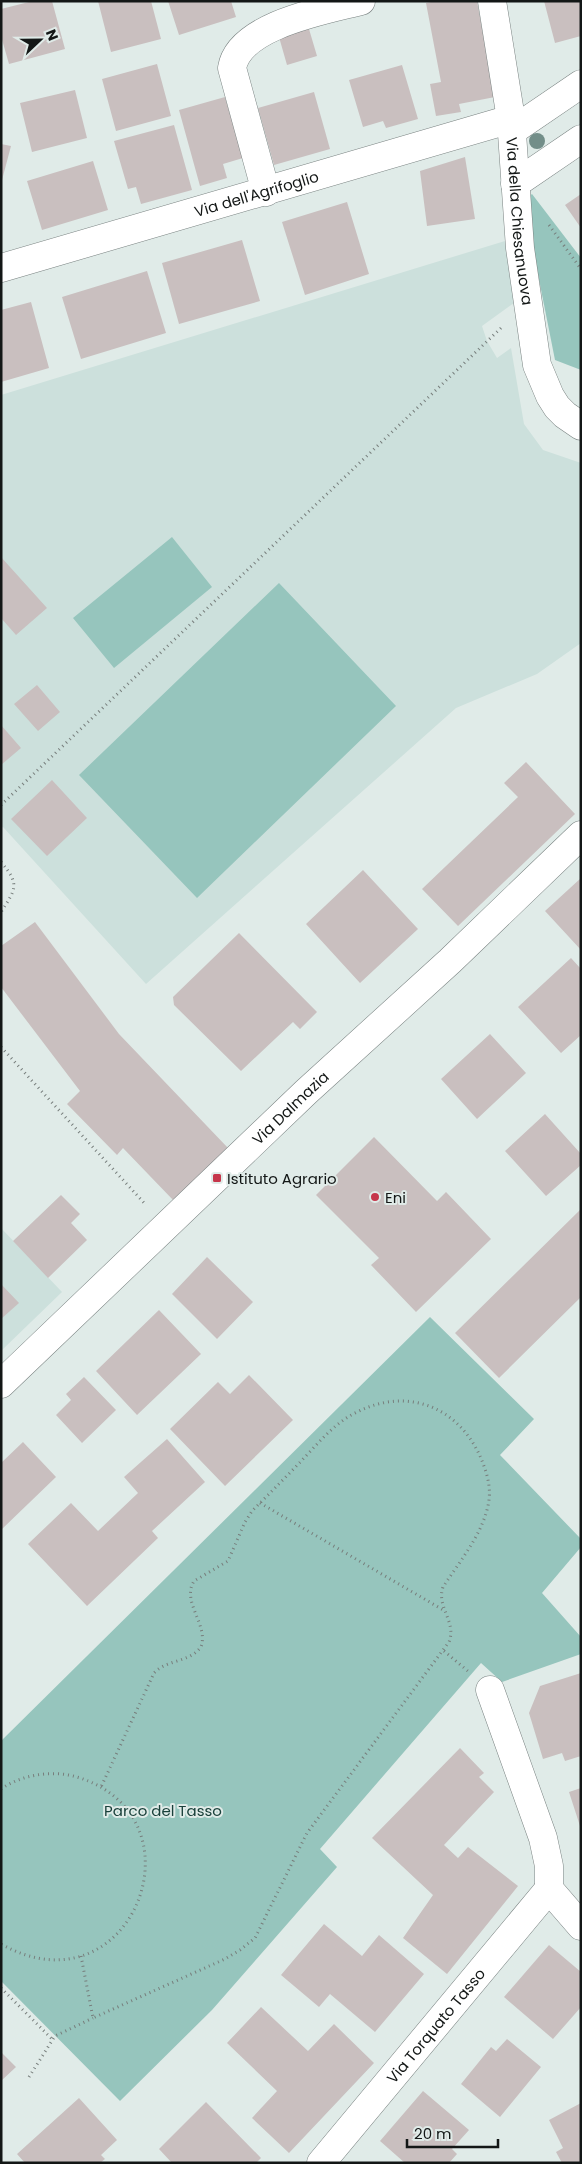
<svg xmlns="http://www.w3.org/2000/svg" width="582" height="2164" viewBox="0 0 582 2164" font-family="Poppins,sans-serif">
  <style>
    .built { fill: #cce0dc }
    .park { fill: #96c5bd }
    .building { fill: #c9bfbf }
    .lines { fill: none; stroke-linecap: round; stroke-linejoin: round }
    .street-casing { stroke: #798281; stroke-width: 29 }
    .secondary-casing { stroke: #798281; stroke-width: 29 }
    .path { stroke: #777e7c; stroke-width: 3; stroke-dasharray: 1 4; stroke-linecap: butt }
    .street { stroke: #fff; stroke-width: 28 }
    .secondary { stroke: #fff; stroke-width: 28 }
    .tree { fill: #738e89 }
    .poi-dot { fill: #c6364b; stroke: #e0ebe8; stroke-width: 2 }
    .labels { text-anchor: middle; dominant-baseline: central; stroke-width: 4; stroke-linejoin: round; paint-order: stroke }
    .street-label { font-size: 15px; fill: #131716; stroke: #e0ebe8 }
    .poi-label { font-size: 15px; fill: #131716; stroke: #e0ebe8; text-anchor: start }
    .park-label { font-size: 15px; fill: #1a413b; stroke: #e0ebe8 }
  </style>
  <rect width="100%" height="100%" fill="#e0ebe8"/>
  <path class="built" d="M 505,241 L 518,300 L 482,326 L 487,341 L 497,358 L 511,348 L 524,424 L 543,450 L 581,463 L 581,643 L 537,674 L 456,708 L 146,984 L 3,827 L 1,828 L 1,395 Z
    M 1,1228 L 62,1292 L 1,1351 Z"/>
  <path class="park" d="M 532,194 L 581,258 L 581,370 L 555,360 L 527,219 L 528,197 Z
    M 172,537 L 212,587 L 114,668 L 73,618 Z
    M 279,583 L 396,706 L 197,898 L 79,775 Z
    M 430,1317 L 534,1419 L 500,1455 L 581,1539 L 581,1547 L 542,1593 L 581,1637 L 581,1654 L 502,1682 L 481,1663 L 320,1849 L 337,1867 L 212,2010 L 120,2101 L 1,1981 L 1,1741 Z"/>
  <path class="building" d="M 33,1 L 52,1 L 65,49 L 9,64 L 1,36 L 1,9 Z
    M 98,1 L 151,1 L 161,39 L 111,52 Z
    M 168,1 L 231,1 L 236,17 L 179,35 Z
    M 436,1 L 477,1 L 495,97 L 459,104 L 461,112 L 436,116 L 430,84 L 441,82 L 426,3 Z
    M 544,1 L 581,1 L 581,36 L 555,43 Z
    M 309,29 L 317,56 L 287,65 L 279,37 Z
    M 157,64 L 171,116 L 116,131 L 102,79 Z
    M 402,65 L 418,119 L 386,128 L 383,121 L 363,127 L 349,80 Z
    M 75,90 L 87,138 L 32,152 L 20,103 Z
    M 314,92 L 330,149 L 274,165 L 258,108 Z
    M 225,97 L 243,158 L 223,164 L 227,178 L 200,186 L 179,110 Z
    M 174,125 L 192,190 L 141,204 L 136,187 L 128,189 L 114,141 Z
    M 1,144 L 11,146 L 2,180 L 1,180 Z
    M 465,157 L 475,219 L 427,226 L 420,171 Z
    M 93,161 L 108,210 L 42,230 L 27,181 Z
    M 581,194 L 581,228 L 565,205 Z
    M 347,202 L 369,274 L 305,295 L 282,222 Z
    M 242,240 L 260,301 L 179,324 L 162,263 Z
    M 147,271 L 166,333 L 81,359 L 62,297 Z
    M 31,302 L 49,368 L 1,382 L 1,310 Z
    M 1,557 L 47,608 L 16,635 L 1,618 Z
    M 37,685 L 60,712 L 38,731 L 14,704 Z
    M 1,725 L 21,748 L 1,765 Z
    M 526,762 L 575,814 L 458,926 L 422,889 L 518,797 L 504,783 Z
    M 52,780 L 87,818 L 47,856 L 11,819 Z
    M 363,870 L 418,929 L 360,983 L 306,924 Z
    M 581,878 L 581,950 L 545,911 Z
    M 35,922 L 119,1034 L 228,1148 L 174,1201 L 123,1148 L 117,1155 L 67,1104 L 80,1091 L 1,987 L 1,946 Z
    M 239,933 L 317,1012 L 300,1029 L 293,1022 L 241,1071 L 174,1005 L 173,997 Z
    M 571,958 L 581,969 L 581,1035 L 561,1053 L 518,1007 Z
    M 490,1034 L 526,1073 L 477,1119 L 441,1079 Z
    M 545,1114 L 581,1154 L 581,1165 L 546,1196 L 505,1151 Z
    M 374,1137 L 437,1201 L 446,1192 L 491,1239 L 416,1312 L 371,1265 L 379,1258 L 316,1195 Z
    M 61,1195 L 80,1214 L 71,1223 L 87,1240 L 48,1278 L 13,1241 Z
    M 581,1209 L 581,1297 L 499,1378 L 455,1333 Z
    M 207,1257 L 253,1302 L 217,1339 L 172,1294 Z
    M 1,1284 L 19,1303 L 1,1319 Z
    M 159,1310 L 201,1354 L 137,1415 L 96,1371 Z
    M 249,1375 L 293,1420 L 225,1486 L 170,1429 L 218,1382 L 230,1394 Z
    M 84,1377 L 116,1410 L 82,1443 L 56,1415 L 71,1400 L 66,1394 Z
    M 167,1439 L 205,1482 L 152,1531 L 158,1538 L 87,1606 L 28,1544 L 71,1503 L 98,1531 L 138,1493 L 124,1477 Z
    M 23,1442 L 56,1477 L 1,1530 L 1,1463 Z
    M 581,1673 L 581,1756 L 565,1761 L 562,1753 L 543,1759 L 529,1713 L 540,1686 Z
    M 460,1748 L 484,1773 L 479,1777 L 494,1792 L 444,1845 L 458,1858 L 468,1847 L 518,1886 L 447,1974 L 403,1938 L 433,1895 L 372,1838 Z
    M 581,1788 L 581,1826 L 580,1826 L 569,1792 Z
    M 324,1924 L 362,1956 L 379,1935 L 424,1974 L 375,2032 L 330,1994 L 319,2007 L 281,1975 Z
    M 549,1945 L 581,1972 L 581,2007 L 553,2039 L 504,1997 Z
    M 261,2007 L 308,2051 L 334,2024 L 374,2063 L 289,2153 L 252,2118 L 277,2091 L 227,2043 Z
    M 507,2039 L 541,2067 L 500,2117 L 461,2084 L 491,2047 L 496,2051 Z
    M 1,2052 L 16,2067 L 1,2081 Z
    M 423,2091 L 469,2130 L 452,2149 L 457,2154 L 449,2163 L 405,2163 L 380,2141 Z
    M 79,2098 L 117,2140 L 101,2155 L 105,2159 L 100,2163 L 25,2163 L 17,2154 Z
    M 206,2102 L 261,2158 L 256,2163 L 172,2163 L 159,2149 Z
    M 581,2103 L 581,2163 L 562,2163 L 556,2152 L 563,2148 L 549,2120 Z"/>
  <g class="lines">
    <g class="street-casing">
      <g id="street">
        <path id="s1" d="M 492,1 L 511,119 L 520,248 L 537,365 L 550,396 L 557,407 L 565,415 L 581,426"/>
        <path d="M 512,131 L 581,84"/>
        <path d="M 515,184 L 581,139"/>
        <path d="M 266,192 L 232,68 C 239,25 326,10 361,1"/>
        <path id="s2" d="M 1,268 L 511,119"/>
        <path d="M 490,1690 L 543,1838 L 549,1866 L 549,1889 L 581,1926"/>
        <path id="s3" d="M 321,2163 L 549,1889"/>
      </g>
    </g>
    <g class="secondary-casing">
      <g id="secondary">
        <path id="s4" d="M 1,1384 L 306,1092 L 450,961 L 581,835"/>
      </g>
    </g>
    <path class="path" d="M 549,225 L 581,269
      M 1,805 L 501,328
      M 1,862 C 20,884 16,889 1,912
      M 1,1047 L 146,1205
      M 260,1503 L 445,1611
      M 444,1651 L 469,1672
      M 1,1789 C 23,1774 53,1770 77,1777 C 209,1817 131,2017 1,1944
      M 81,1956 L 93,2018 L 225,1959 L 240,1950 L 255,1938 L 307,1833 L 449,1642 C 457,1622 436,1607 443,1587 C 460,1561 485,1531 489,1500 C 491,1485 486,1470 480,1456 C 457,1406 407,1387 357,1412 C 336,1422 321,1440 305,1457 C 288,1475 270,1493 252,1511 L 245,1522 L 228,1561 L 194,1581 C 181,1602 209,1625 201,1647 C 189,1663 167,1659 154,1673 L 101,1787
      M 1,1988 L 53,2040
      M 29,2077 L 55,2036 L 93,2018"/>
    <use href="#street" class="street"/>
    <use href="#secondary" class="secondary"/>
  </g>
  <circle class="tree" cx="537" cy="141" r="8"/>
  <g class="poi-dot">
    <rect x="212" y="1173" width="10" height="10" rx="2.5"/>
    <circle cx="375" cy="1197" r="5"/>
  </g>
  <g class="labels">
    <g class="street-label">
      <text stroke="none"><textPath href="#s2" startOffset="266">Via dell'Agrifoglio</textPath></text>
      <text stroke="none"><textPath href="#s1" startOffset="222">Via della Chiesanuova</textPath></text>
      <text stroke="none"><textPath href="#s4" startOffset="400">Via Dalmazia</textPath></text>
      <text stroke="none"><textPath href="#s3" startOffset="179">Via Torquato Tasso</textPath></text>
    </g>
    <g class="poi-label">
      <text x="227" y="1178">Istituto Agrario</text>
      <text x="385" y="1197">Eni</text>
    </g>
    <g class="park-label">
      <text x="163" y="1810">Parco del Tasso</text>
    </g>
  </g>
  <rect width="582" height="2164" fill="none" stroke="#131716" stroke-width="5"/>
  <g transform="translate(40 40) rotate(68)" stroke="#e0ebe8" stroke-width="4" paint-order="stroke">
  <path d="M0-4L9 19L0 12L-9 19Z" fill="#131716"/>
  <text y="-8" font-size="14" font-weight="bold" text-anchor="middle" fill="#131716">N</text>
  </g>
  <path d="M407 2139v8h91v-8" fill="none" stroke="#131716" stroke-width="2.5"/>
  <text x="414" y="2139" font-size="15" fill="#131716" stroke="#e0ebe8" stroke-width="4" paint-order="stroke">20 m</text>
</svg>
